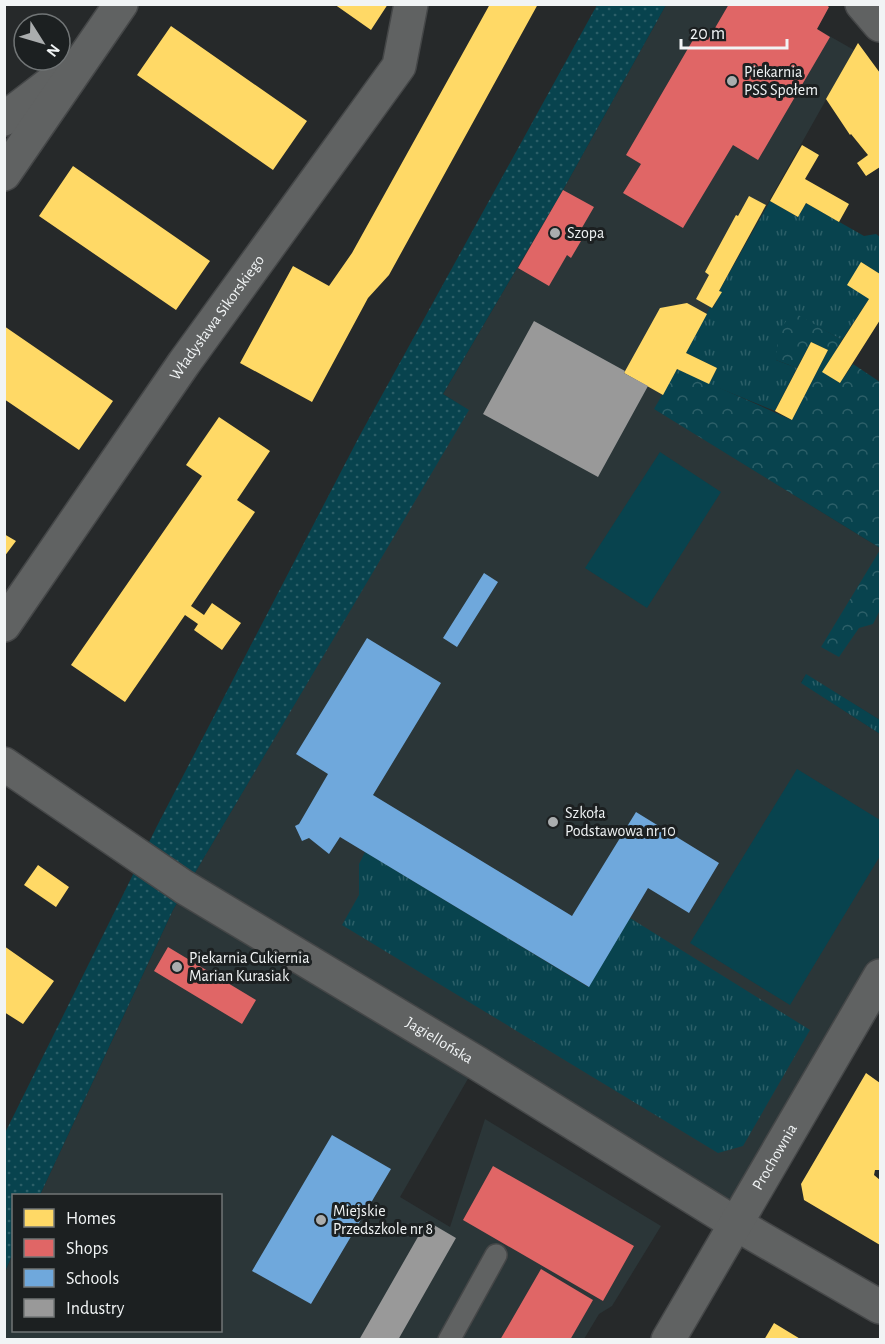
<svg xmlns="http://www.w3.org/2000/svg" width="885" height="1344" viewBox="0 0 885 1344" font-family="'Alegreya Sans',sans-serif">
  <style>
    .built { fill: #2b3638 }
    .grass { fill: url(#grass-tufts) }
    .forest { fill: url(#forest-crowns) }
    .park { fill: url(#park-dots) }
    .garden { fill: #08434e }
    .homes { fill: #ffd966 }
    .shops { fill: #e06666 }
    .schools { fill: #6fa8dc }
    .industry { fill: #999 }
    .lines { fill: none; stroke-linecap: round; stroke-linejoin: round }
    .lane-casing { stroke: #454748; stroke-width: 24 }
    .street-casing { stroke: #454748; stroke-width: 36 }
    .secondary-casing { stroke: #454748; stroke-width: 36 }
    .lane { stroke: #606262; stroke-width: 21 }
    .street { stroke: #606262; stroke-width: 33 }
    .secondary { stroke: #606262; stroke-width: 33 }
    .poi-dot { fill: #aaadae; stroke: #1c2021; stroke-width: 2 }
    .labels { text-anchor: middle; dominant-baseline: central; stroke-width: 6; stroke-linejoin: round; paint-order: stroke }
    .poi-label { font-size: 16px; fill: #f1f4f5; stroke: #1c2021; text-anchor: start }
    .street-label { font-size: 16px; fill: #f1f4f5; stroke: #1c2021 }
  </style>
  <defs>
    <pattern id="grass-tufts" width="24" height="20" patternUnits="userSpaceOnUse" patternTransform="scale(1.5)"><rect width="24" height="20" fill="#08434e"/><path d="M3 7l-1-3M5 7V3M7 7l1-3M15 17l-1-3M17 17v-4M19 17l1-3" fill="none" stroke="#2c5f68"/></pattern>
    <pattern id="forest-crowns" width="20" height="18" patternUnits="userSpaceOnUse" patternTransform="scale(1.5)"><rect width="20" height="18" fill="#08434e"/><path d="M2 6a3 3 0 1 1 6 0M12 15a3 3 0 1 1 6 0" fill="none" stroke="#2c5f68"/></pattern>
    <pattern id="park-dots" width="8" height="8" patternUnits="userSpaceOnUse" patternTransform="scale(1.5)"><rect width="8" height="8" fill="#08434e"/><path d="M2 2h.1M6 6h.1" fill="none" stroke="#2c5f68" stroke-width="1.8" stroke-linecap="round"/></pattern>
  </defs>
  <rect width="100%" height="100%" fill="#26292a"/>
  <path class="built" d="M 825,4 L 829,7 L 817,29 L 854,50 L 719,290 L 722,292 L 712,308 L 710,308 L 655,409 L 880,548 L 880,720 L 806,675 L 801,682 L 880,734 L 880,976 L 736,1224 L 477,1063 L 400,1197 L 450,1227 L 485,1119 L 661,1226 L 612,1306 L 599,1314 L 584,1339 L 5,1340 L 5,1273 L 13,1253 L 14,1330 L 220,1330 L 220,1196 L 40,1195 L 173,910 L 468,410 L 443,394 L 563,190 L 666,5 Z"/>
  <path class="grass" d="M 770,201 L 798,217 L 806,203 L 864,236 L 876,234 L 880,237 L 880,274 L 861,262 L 869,299 L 842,340 L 793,313 L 776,360 L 797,368 L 775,411 L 709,384 L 717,368 L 686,353 L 710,307 L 713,308 L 721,292 L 719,291 Z
    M 806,674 L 880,720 L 880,734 L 801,683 Z
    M 365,852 L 588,987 L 630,918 L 810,1030 L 743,1146 L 718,1153 L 342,925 L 359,895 L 359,864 Z"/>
  <path class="forest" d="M 793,312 L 842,340 L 823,372 L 840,383 L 853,364 L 880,382 L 880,548 L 654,409 L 677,369 L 792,420 L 828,350 L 811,342 L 797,368 L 776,360 L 778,332 Z
    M 880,550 L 880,610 L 873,624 L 859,628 L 839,657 L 821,647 Z"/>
  <path class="park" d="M 597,5 L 666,5 L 563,190 L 443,394 L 469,410 L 173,910 L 40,1195 L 14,1196 L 13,1253 L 5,1272 L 5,1133 L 157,826 L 360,435 Z"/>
  <path class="garden" d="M 660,452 L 721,492 L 647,608 L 585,568 Z
    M 797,769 L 880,820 L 880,856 L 790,1005 L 690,943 Z"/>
  <path class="homes" d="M 334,4 L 388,4 L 371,30 Z
    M 490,4 L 538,4 L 389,275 L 368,298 L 312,402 L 240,363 L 293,266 L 329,286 L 352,253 Z
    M 171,26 L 307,121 L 273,170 L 137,75 Z
    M 858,43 L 880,73 L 880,167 L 866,176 L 857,163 L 868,155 L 851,134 L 850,135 L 826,99 Z
    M 802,145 L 819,155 L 805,179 L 849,204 L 839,222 L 806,203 L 798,217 L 770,201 Z
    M 73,166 L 210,261 L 176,310 L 39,216 Z
    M 749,196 L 766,205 L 719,291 L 722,292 L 712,308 L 696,299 L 709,275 L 705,272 L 736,215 L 738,216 Z
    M 861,262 L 880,274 L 880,320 L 840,383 L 822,372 L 869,299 L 847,285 Z
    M 687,303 L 707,314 L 686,353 L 717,368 L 709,384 L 677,369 L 663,395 L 624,373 L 660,308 Z
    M 4,326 L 113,401 L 79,450 L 4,399 Z
    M 811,342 L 828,350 L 792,420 L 775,411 Z
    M 219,417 L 270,451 L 237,500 L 255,512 L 191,606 L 204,615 L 212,603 L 241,623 L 222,650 L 194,630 L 198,624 L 185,615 L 125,702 L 71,665 L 202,476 L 186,465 Z
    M 4,534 L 16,541 L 4,557 Z
    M 38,865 L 69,887 L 56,907 L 24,885 Z
    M 4,946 L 54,981 L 23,1024 L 4,1012 Z
    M 866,1073 L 880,1083 L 880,1170 L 875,1170 L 874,1175 L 880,1180 L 880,1245 L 804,1200 L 801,1184 Z
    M 774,1323 L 802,1340 L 764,1340 Z"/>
  <path class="shops" d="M 729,4 L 825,4 L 829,7 L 817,29 L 830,37 L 758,160 L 733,145 L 683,228 L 623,193 L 641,164 L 626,155 L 697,33 L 708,40 Z
    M 563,190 L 594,207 L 576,238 L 581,241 L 571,258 L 567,255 L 549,286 L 518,268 Z
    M 168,947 L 256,1000 L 242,1024 L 154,971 Z
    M 493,1166 L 634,1246 L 603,1301 L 463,1220 Z
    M 541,1269 L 593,1300 L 570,1340 L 500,1340 Z"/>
  <path class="schools" d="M 484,573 L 498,582 L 457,647 L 443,638 Z
    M 367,638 L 441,683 L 373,795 L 572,916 L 636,812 L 719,863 L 689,913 L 648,888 L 589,987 L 340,837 L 329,854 L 309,838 L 302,841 L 295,826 L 299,824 L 328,774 L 296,754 Z
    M 332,1135 L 391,1169 L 311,1304 L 252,1271 Z"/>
  <path class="industry" d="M 534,321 L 625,371 L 624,373 L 648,386 L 598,477 L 483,414 Z
    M 427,1221 L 456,1238 L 398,1340 L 359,1340 Z"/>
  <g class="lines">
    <g class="lane-casing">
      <path id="lane" d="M 449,1340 L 496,1255"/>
    </g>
    <g class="street-casing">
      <g id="street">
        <path d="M 4,119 L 60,76"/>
        <path d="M 4,174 L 121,4"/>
        <path id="s1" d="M 4,625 L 184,363 L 399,66 L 411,4"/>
        <path id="s2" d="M 4,764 L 184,887 L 477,1063 L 736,1224 L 880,1307"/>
      </g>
    </g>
    <g class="secondary-casing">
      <g id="secondary">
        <path d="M 862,4 L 880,25"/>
        <path id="s3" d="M 668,1340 L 880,976"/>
      </g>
    </g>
    <use href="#lane" class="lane"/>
    <use href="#street" class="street"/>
    <use href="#secondary" class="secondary"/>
  </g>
  <g class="poi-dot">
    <circle cx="732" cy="81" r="6"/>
    <circle cx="555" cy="233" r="6"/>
    <circle cx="553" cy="822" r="6"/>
    <circle cx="177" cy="967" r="6"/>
    <circle cx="321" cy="1220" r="6"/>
  </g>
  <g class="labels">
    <g class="poi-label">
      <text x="744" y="72">Piekarnia<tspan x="744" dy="18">PSS Społem</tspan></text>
      <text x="567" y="233">Szopa</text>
      <text x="565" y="813">Szkoła<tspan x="565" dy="18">Podstawowa nr 10</tspan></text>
      <text x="189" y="958">Piekarnia Cukiernia<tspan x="189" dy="18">Marian Kurasiak</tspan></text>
      <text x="333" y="1211">Miejskie<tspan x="333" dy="18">Przedszkole nr 8</tspan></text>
    </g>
    <g class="street-label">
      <text stroke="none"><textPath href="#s1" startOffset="374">Władysława Sikorskiego</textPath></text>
      <text stroke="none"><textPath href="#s2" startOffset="516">Jagiellońska</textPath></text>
      <text stroke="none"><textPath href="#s3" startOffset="212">Prochownia</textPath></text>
    </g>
  </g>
  <rect width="885" height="1344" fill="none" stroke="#f1f4f5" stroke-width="12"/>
  <rect x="12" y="1194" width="210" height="138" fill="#1c2021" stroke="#717576" stroke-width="1.5"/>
  <rect x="24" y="1209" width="30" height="18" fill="#ffd966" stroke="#717576" stroke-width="1.5"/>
  <text x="66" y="1224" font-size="18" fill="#f1f4f5">Homes</text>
  <rect x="24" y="1239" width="30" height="18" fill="#e06666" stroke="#717576" stroke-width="1.5"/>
  <text x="66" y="1254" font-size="18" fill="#f1f4f5">Shops</text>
  <rect x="24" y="1269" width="30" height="18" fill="#6fa8dc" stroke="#717576" stroke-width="1.5"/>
  <text x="66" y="1284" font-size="18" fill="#f1f4f5">Schools</text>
  <rect x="24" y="1299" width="30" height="18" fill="#999999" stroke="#717576" stroke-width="1.5"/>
  <text x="66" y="1314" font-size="18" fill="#f1f4f5">Industry</text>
  <g transform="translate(42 42) rotate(127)"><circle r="28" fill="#1c2021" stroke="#717576" stroke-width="1.5"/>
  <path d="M0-4.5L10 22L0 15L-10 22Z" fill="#aaadae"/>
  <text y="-9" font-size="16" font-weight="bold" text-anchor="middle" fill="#f1f4f5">N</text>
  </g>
  <path d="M681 39v9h106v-9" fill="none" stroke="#f1f4f5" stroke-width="3"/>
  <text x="690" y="39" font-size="18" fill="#f1f4f5" stroke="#1c2021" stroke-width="4.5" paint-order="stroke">20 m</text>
</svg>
